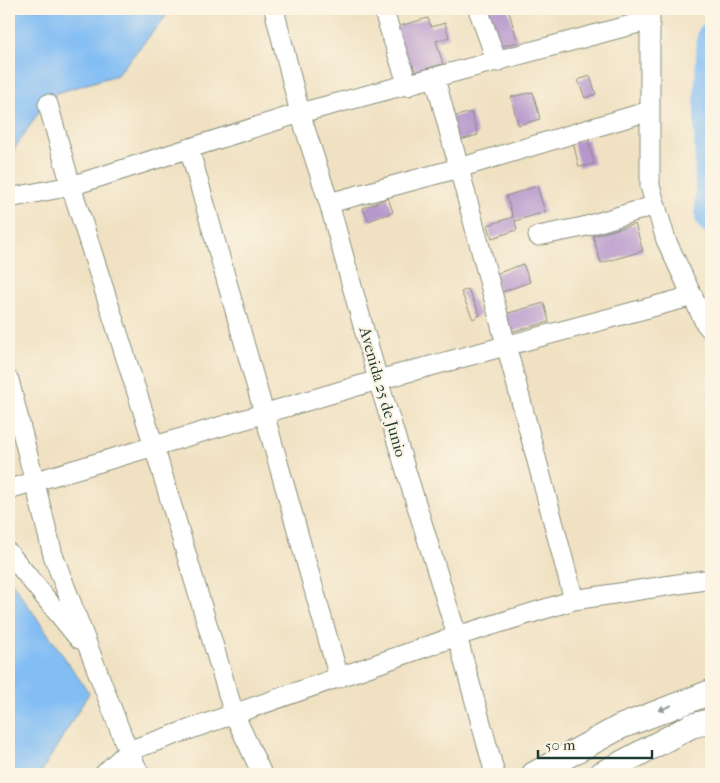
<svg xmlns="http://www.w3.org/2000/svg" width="720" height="783" viewBox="0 0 720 783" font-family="'IM FELL French Canon',serif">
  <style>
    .water { fill: #82bdf4; stroke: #507d94 }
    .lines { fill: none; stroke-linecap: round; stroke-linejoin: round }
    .river { stroke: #82bdf4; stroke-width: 28 }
    .building { fill: #b697cc }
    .minor-casing { stroke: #888f7b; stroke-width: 21 }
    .major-casing { stroke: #888f7b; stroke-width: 26 }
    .minor { stroke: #fff; stroke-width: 19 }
    .major { stroke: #fff; stroke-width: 24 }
    .oneway { fill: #8f9e9a }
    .labels { text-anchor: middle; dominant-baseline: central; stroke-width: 4.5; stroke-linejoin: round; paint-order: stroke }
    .street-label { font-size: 16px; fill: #1f3d34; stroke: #fcf5e5 }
  </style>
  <rect width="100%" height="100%" fill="#fcf5e5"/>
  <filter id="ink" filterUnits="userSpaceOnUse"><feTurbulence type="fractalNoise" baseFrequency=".02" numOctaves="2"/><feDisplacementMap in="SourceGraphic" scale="10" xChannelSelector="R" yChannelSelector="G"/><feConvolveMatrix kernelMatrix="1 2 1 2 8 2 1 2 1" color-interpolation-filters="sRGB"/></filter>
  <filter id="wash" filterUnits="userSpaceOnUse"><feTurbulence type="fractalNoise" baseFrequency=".0096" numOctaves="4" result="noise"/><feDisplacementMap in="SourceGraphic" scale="20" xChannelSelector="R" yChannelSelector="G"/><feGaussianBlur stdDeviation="1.12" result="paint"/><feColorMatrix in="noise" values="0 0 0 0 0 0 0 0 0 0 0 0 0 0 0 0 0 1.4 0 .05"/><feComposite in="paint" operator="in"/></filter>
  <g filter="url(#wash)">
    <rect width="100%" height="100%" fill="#f0e1c2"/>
    <path class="water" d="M 9,9 L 172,9 L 117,75 L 50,95 L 9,157 Z
      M 9,578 L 89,693 L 40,774 L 9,774 Z"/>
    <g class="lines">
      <path class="river" d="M 711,36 L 708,99 L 709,217 L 711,220"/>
    </g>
    <g id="blocks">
      <path class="building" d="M 483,9 L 508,9 L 518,42 L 495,48 Z
        M 428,18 L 431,27 L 445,23 L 449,37 L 436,41 L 443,64 L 415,72 L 413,65 L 403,68 L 396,27 Z
        M 590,76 L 596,94 L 585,98 L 578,80 Z
        M 533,92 L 540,119 L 518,125 L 511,97 Z
        M 471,112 L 478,135 L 453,142 L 446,119 Z
        M 588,139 L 594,164 L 579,167 L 573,142 Z
        M 537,186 L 545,212 L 515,221 L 517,230 L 492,238 L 488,225 L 513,217 L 506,196 Z
        M 388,198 L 393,212 L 368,221 L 363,208 Z
        M 635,224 L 643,251 L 601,263 L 593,236 Z
        M 523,264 L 530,282 L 499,293 L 493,275 Z
        M 468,289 L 480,315 L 473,319 L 461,292 Z
        M 544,303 L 549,322 L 510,332 L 505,314 Z"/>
    </g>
  </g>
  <g filter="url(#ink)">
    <use href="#blocks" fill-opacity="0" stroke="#888f7b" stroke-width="1"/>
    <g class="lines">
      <g class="minor-casing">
        <path id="minor" d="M 274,9 L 300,113 L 329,203 L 378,380 L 457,636 L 495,774
          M 383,9 L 408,86
          M 478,9 L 497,62
          M 650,10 L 650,186 L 666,240 L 705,323 L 711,330
          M 435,78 L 574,600
          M 48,104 L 71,186 L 154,446 L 234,714 L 262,774
          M 189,148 L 339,678
          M 9,198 L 71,186 L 300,113 L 650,20
          M 329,203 L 459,168 L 649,111
          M 538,236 L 583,227 L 656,205
          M 9,380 L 53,555 L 128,751 L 140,774
          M 9,489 L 378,380 L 693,296
          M 9,553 L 79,639
          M 104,774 L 128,751 L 457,636 L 574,600 L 711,579"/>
      </g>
      <g class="major-casing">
        <path id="major" d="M 534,774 L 620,727 L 711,692
          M 601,774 L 691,726 L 711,721"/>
      </g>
      <use href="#minor" class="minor"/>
      <use href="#major" class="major"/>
    </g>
    <defs><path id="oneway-solid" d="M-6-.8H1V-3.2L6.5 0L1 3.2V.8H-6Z" transform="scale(1.25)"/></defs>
    <use class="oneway" href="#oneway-solid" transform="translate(665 708) rotate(158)"/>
  </g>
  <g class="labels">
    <g class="street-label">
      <text transform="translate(383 392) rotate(74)">Avenida 25 de Junio</text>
    </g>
  </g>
  <rect width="720" height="783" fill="none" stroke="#fcf5e5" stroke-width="30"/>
  <path d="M538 750v8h114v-8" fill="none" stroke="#1f3d34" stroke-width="2.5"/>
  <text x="545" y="750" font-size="15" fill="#1f3d34" stroke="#fcf5e5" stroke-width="4" paint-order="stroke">50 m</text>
</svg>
